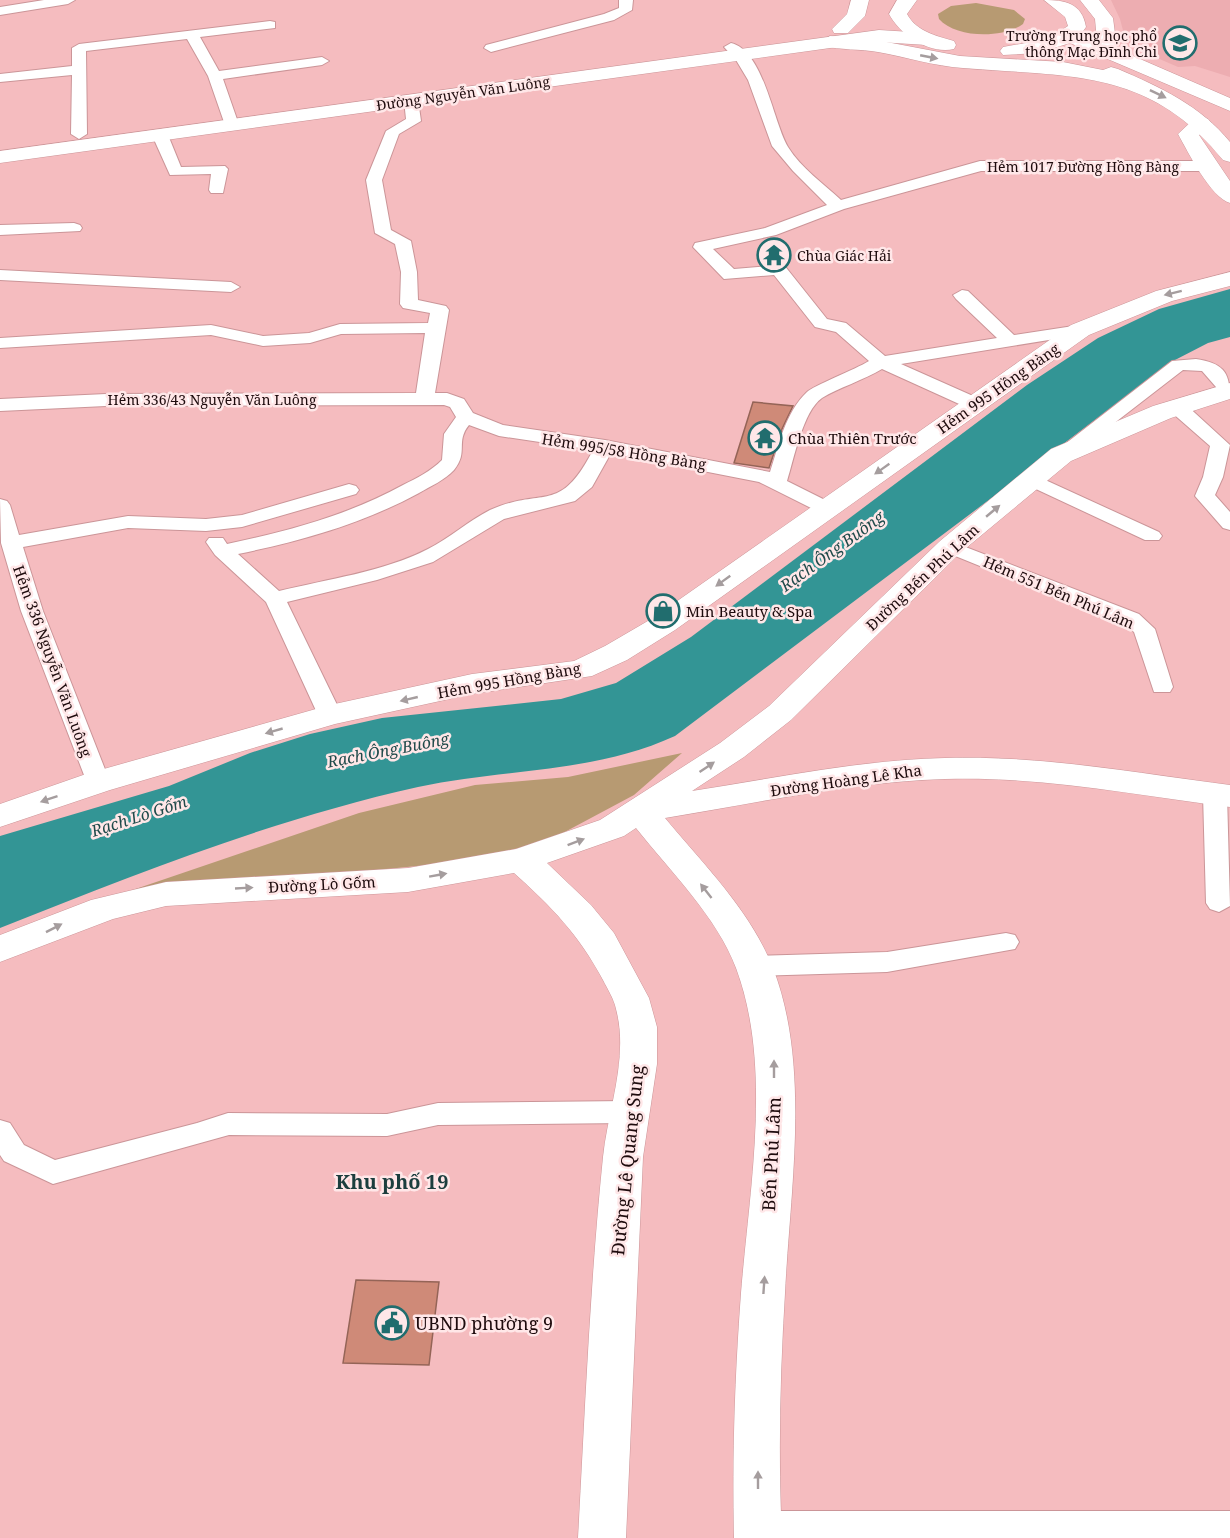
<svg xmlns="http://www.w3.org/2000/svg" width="1230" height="1538" viewBox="0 0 1230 1538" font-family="'Noto Serif',serif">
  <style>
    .built { fill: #edadb1 }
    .green { fill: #b79a72 }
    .water { fill: #339595 }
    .building { fill: #cf8a78; stroke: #946457; stroke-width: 1.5 }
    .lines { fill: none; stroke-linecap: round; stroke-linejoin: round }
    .street-casing { stroke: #cb9598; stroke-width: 2 }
    .secondary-casing { stroke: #cb9598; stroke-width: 1 }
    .primary-casing { stroke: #cb9598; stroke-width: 1 }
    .street { fill: #fff; fill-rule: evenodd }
    .secondary { fill: #fff; fill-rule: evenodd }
    .primary { fill: #fff; fill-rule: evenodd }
    .oneway { fill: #a59d9e }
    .labels { text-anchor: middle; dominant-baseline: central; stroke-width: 5; stroke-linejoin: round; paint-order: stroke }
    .far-poi-label { font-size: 14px; fill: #1e0b0d; stroke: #ffe7e8; text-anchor: end }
    .far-street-label { font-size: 14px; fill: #1e0b0d; stroke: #ffe7e8 }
    .street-label { font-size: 15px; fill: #1e0b0d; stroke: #ffe7e8 }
    .poi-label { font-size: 15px; fill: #1e0b0d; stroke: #ffe7e8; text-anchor: start }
    .water-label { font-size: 16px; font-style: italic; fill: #1f4a4a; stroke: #ffe7e8 }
    .near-street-label { font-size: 18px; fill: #1e0b0d; stroke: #ffe7e8 }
    .near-poi-label { font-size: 18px; fill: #1e0b0d; stroke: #ffe7e8; text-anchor: start }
    .near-neighbourhood-label { font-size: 20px; font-weight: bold; fill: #1c3e3e; stroke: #ffe7e8 }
  </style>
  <rect width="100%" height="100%" fill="#f5bcbf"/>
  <path class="built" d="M 1111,0 L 1230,0 L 1230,77 L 1195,66 L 1178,67 L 1134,48 L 1125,38 L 1120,19 Z"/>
  <path class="green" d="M 976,3 L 1014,10 L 1025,19 L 1023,24 C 1002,39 956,38 939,19 L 938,14 L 951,6 Z
    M 682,753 L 634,795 L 546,842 L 457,862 L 115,896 L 359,813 L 475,785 L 568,777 Z"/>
  <path class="water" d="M 1230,289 L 1230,337 L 1208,343 L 1175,360 L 675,736 C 592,774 505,768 418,787 C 274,819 136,874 0,928 L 0,836 L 169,786 L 250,753 L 310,734 L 382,718 L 561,699 L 616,683 L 691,637 L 1027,385 L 1098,338 L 1159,309 Z"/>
  <path class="building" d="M 753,402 L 793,406 L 782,429 L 769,468 L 734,463 Z
    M 356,1280 L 439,1282 L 429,1365 L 343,1363 Z"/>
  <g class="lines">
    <g class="street-casing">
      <path id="street" d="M 44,0 L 75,0 L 68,4 L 0,15 L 0,7 Z
        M 619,0 L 633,0 L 632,10 L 614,20 L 491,52 L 484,48 L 486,45 L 604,14 L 619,8 Z
        M 270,21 L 275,22 L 275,28 L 200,37 L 219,71 L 322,57 L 329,61 L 322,65 L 223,79 L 239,125 L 232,129 L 225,125 L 208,76 L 187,39 L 86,51 L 87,134 L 79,139 L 71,134 L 72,75 L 0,82 L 0,74 L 72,66 L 72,48 L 79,44 Z
        M 731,43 C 764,51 773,122 788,147 C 801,168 824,184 841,200 L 980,161 L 1207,161 L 1215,166 L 1207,171 L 981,171 L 844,209 L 776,235 L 713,249 L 734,269 L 784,265 L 827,319 L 846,323 L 885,356 L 997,338 L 956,299 L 953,295 L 962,290 L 968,291 L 1014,335 L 1080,325 L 1089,330 L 1080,335 L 901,364 L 982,400 L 984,404 L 982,408 L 968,408 L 882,369 C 864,380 838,388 822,398 C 803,411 794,459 787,481 L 833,504 L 836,508 L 833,512 L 819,512 L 759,482 L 611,453 L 592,487 L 575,501 L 504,519 L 433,562 L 377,580 L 287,602 L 342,715 L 338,720 L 330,722 L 322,720 L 318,715 L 266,602 L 215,555 L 206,542 L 209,538 L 223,538 L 227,544 C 289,531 348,515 403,485 C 417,478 431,471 442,460 L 444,434 L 456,417 L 450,407 L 444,405 L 106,406 L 0,411 L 0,399 L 106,394 L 416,393 L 425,333 L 341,334 L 310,343 L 263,346 L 211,335 L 0,348 L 0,338 L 211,325 L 263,336 L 309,333 L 340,324 L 428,323 L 430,313 L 403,308 L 400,304 L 401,272 L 395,244 L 375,233 L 366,180 L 386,131 L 406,119 L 404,100 L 411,96 L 418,100 L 421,121 L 399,134 L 382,180 L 391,230 L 411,241 L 417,272 L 418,300 L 446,306 L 449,310 L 435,393 L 447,393 L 464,399 L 473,413 L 503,425 L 605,440 L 770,472 C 779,445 785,413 807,392 C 813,386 856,369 869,361 L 836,332 L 815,327 L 774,275 L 724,279 L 693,247 L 695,243 L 765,228 L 827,205 L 793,171 L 772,146 L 748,80 L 736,60 L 724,47 ZM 469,425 L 499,436 L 593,450 C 559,516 544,486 490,510 C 468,521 450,538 428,549 C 383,572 328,579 279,591 L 238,554 C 301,541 362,524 419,493 C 431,486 445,480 454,470 C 469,452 455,442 469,425 Z
        M 160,130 L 168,135 L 181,167 L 225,166 L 228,169 L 223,193 L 211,193 L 209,190 L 211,174 L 170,175 L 152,135 Z
        M 74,223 L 80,225 L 82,228 L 80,231 L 0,235 L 0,225 Z
        M 0,270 L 231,282 L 240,287 L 231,292 L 0,280 Z
        M 1196,359 C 1222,363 1230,371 1230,397 L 1223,395 L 1202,371 L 1183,370 L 1073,455 L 1066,457 L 1056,451 L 1172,361 Z
        M 1177,401 L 1184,403 L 1230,445 L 1223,477 L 1215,495 L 1230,512 L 1230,530 L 1223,528 L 1195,496 L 1203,477 L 1210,446 L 1170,411 L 1168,407 L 1170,403 Z
        M 1030,473 L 1159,532 L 1162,536 L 1159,540 L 1145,540 L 1023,483 L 1020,479 L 1023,475 Z
        M 349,484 L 356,486 L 359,490 L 356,494 L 242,527 L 206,531 L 128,528 L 23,547 L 43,611 L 110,782 L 107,788 L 98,790 L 89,788 L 21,611 L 1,543 L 0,499 L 7,501 L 10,505 L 19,535 L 128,516 L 206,519 L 242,515 Z
        M 950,541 L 1139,614 L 1155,629 L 1173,687 L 1170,692 L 1154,692 L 1134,632 L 1123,624 L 943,551 L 940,547 L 943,543 Z
        M 1215,786 L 1224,788 L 1227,794 L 1230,906 L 1219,912 L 1210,909 L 1206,903 L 1203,794 L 1206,788 Z
        M 1006,933 L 1015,935 L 1019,942 L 1015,949 L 887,972 L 754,976 L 745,973 L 741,966 L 745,959 L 754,956 L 887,952 Z
        M 628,1101 L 638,1104 L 642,1112 L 638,1120 L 628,1123 L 438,1125 L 387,1136 L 229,1135 L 53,1184 L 4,1161 L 0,1155 L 0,1120 L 10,1123 L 24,1145 L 55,1160 L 197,1123 L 228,1113 L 387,1114 L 438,1103 Z
        M 758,1511 L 1230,1511 L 1230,1538 L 746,1538 L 741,1527 L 746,1516 Z"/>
    </g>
    <g class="secondary-casing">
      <path id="secondary" d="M 879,30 L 927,33 L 936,39 L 927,45 L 879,42 L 830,48 L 0,163 L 0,151 Z
        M 1201,117 L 1208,119 L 1211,123 L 1199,135 L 1230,181 L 1230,203 C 1211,198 1188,152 1178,134 L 1194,119 Z
        M 1230,272 L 1230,286 L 1172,301 L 1089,335 L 675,630 L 627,660 L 592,676 L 472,694 L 335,724 L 110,790 L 0,827 L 0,804 L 86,774 L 330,705 L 472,674 L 574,661 L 605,646 L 653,618 L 1071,325 L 1156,291 Z
        M 1230,383 L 1230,399 L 1171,418 L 1071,461 L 960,553 L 791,720 L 744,757 L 692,791 C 776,778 860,760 945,758 C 1040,755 1136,773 1230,785 L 1230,807 C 1136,795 1040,776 945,779 C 851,782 757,803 665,818 C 704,865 750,910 773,968 C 811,1067 790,1190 785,1293 C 780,1374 778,1456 782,1538 L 734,1538 C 732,1456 735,1374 741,1293 C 749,1191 773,1067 736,968 C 717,917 670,871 636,828 L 624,836 L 547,863 L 591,905 L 614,933 L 649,998 L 657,1027 L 657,1064 L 643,1157 L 626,1538 L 578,1538 C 585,1411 590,1284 603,1157 C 608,1109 629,1058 616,1009 C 614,999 608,990 603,980 C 579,935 552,907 514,873 L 408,892 L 166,906 L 113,919 L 0,962 L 0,935 L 91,900 L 166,882 L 408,868 L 516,849 L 600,820 L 720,743 L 769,706 L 940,541 L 1051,449 L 1153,406 Z"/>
    </g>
    <g class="primary-casing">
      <path id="primary" d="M 851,0 L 869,0 L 865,16 L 848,33 L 834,33 L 832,29 L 847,14 Z
        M 897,0 L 917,0 L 907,14 C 916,31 936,36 954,41 L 956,45 L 954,49 C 930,55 899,34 889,14 Z
        M 1044,0 C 1065,0 1082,3 1086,27 L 1081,34 L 1097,41 L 1095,19 L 1080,0 L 1099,0 L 1113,18 L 1117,49 L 1230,98 L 1230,111 L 1070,43 L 1038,53 L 1003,55 L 1000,51 L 1003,47 L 1048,39 L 1068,26 L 1065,17 Z
        M 830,36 L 876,40 L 960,56 L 1063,62 L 1103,70 L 1111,67 L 1118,69 C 1160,87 1201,106 1230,142 L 1230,162 L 1223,160 C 1149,68 1070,77 963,68 C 934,66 906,57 878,52 C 860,49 841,50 823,46 L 821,42 Z"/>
    </g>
    <use href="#street" class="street"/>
    <use href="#secondary" class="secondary"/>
    <use href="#primary" class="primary"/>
  </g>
  <defs><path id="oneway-solid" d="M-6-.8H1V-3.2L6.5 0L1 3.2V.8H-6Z" transform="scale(1.5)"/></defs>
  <g class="oneway">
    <use href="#oneway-solid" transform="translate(929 57) rotate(11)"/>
    <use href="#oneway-solid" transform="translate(1158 94) rotate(26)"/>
    <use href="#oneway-solid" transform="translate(1173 293) rotate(166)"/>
    <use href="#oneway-solid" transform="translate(882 469) rotate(145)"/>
    <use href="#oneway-solid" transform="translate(993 511) rotate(-40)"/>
    <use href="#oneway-solid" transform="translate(723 581) rotate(144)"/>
    <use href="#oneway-solid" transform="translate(409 699) rotate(167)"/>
    <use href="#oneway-solid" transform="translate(274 731) rotate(164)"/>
    <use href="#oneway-solid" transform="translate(707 767) rotate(-34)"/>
    <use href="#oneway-solid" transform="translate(49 799) rotate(161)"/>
    <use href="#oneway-solid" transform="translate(576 842) rotate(-21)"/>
    <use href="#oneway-solid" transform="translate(438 875) rotate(-10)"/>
    <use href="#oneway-solid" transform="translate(244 888) rotate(-3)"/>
    <use href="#oneway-solid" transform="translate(706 891) rotate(-128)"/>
    <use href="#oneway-solid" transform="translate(54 928) rotate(-27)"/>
    <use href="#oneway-solid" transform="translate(774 1069) rotate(-90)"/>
    <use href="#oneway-solid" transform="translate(764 1285) rotate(-86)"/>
    <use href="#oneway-solid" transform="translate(758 1480) rotate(-90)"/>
  </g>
  <defs>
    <g id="school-ring" transform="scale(1.725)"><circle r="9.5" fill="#ffe7e8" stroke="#216d6e" stroke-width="1.5"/><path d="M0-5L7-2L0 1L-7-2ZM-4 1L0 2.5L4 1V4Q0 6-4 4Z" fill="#216d6e"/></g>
    <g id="temple-ring" transform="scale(1.725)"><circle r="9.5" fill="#ffe7e8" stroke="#216d6e" stroke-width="1.5"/><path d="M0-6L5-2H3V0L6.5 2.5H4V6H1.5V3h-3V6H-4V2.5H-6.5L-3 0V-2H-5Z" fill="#216d6e"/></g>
    <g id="shop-ring" transform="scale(1.725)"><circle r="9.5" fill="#ffe7e8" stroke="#216d6e" stroke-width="1.5"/><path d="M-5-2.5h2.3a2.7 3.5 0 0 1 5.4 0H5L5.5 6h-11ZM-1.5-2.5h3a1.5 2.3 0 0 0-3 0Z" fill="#216d6e"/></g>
    <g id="civic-ring" transform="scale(1.725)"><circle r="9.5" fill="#ffe7e8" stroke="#216d6e" stroke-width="1.5"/><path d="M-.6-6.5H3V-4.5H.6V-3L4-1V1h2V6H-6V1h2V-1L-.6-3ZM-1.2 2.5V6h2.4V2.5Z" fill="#216d6e"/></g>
  </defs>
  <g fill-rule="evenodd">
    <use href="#school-ring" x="1180" y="43"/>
    <use href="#temple-ring" x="774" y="255"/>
    <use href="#temple-ring" x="765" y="438"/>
    <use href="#shop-ring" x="663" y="611"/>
    <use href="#civic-ring" x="392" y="1323"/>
  </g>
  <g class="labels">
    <g class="far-poi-label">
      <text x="1157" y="35">Trường Trung học phổ<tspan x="1157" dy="16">thông Mạc Đĩnh Chi</tspan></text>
      <text x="797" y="255" text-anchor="start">Chùa Giác Hải</text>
    </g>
    <g class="far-street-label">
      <text transform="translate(463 93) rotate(-8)">Đường Nguyễn Văn Luông</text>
      <text x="1083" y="166">Hẻm 1017 Đường Hồng Bàng</text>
      <text x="212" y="399">Hẻm 336/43 Nguyễn Văn Luông</text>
    </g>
    <g class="street-label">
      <text transform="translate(998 388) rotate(-35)">Hẻm 995 Hồng Bàng</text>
      <text transform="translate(624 451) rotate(9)">Hẻm 995/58 Hồng Bàng</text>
      <text transform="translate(922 577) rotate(-43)">Đường Bến Phú Lâm</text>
      <text transform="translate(1059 592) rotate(23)">Hẻm 551 Bến Phú Lâm</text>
      <text transform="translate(53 661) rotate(70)">Hẻm 336 Nguyễn Văn Luông</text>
      <text transform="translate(509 680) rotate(-10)">Hẻm 995 Hồng Bàng</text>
      <text transform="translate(846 780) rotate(-8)">Đường Hoàng Lê Kha</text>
      <text transform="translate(322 884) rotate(-3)">Đường Lò Gốm</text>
    </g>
    <g class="poi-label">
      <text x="788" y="438">Chùa Thiên Trước</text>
      <text x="686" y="611">Min Beauty &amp; Spa</text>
    </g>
    <g class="water-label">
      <text transform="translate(832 551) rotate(-36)">Rạch Ông Buông</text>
      <text transform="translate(388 750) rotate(-11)">Rạch Ông Buông</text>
      <text transform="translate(139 816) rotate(-18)">Rạch Lò Gốm</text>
    </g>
    <g class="near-street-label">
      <text transform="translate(771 1154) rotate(-87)">Bến Phú Lâm</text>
      <text transform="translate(627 1160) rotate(-84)">Đường Lê Quang Sung</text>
    </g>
    <g class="near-poi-label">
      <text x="415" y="1323">UBND phường 9</text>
    </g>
    <g class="near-neighbourhood-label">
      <text x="392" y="1181">Khu phố 19</text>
    </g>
  </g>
</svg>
